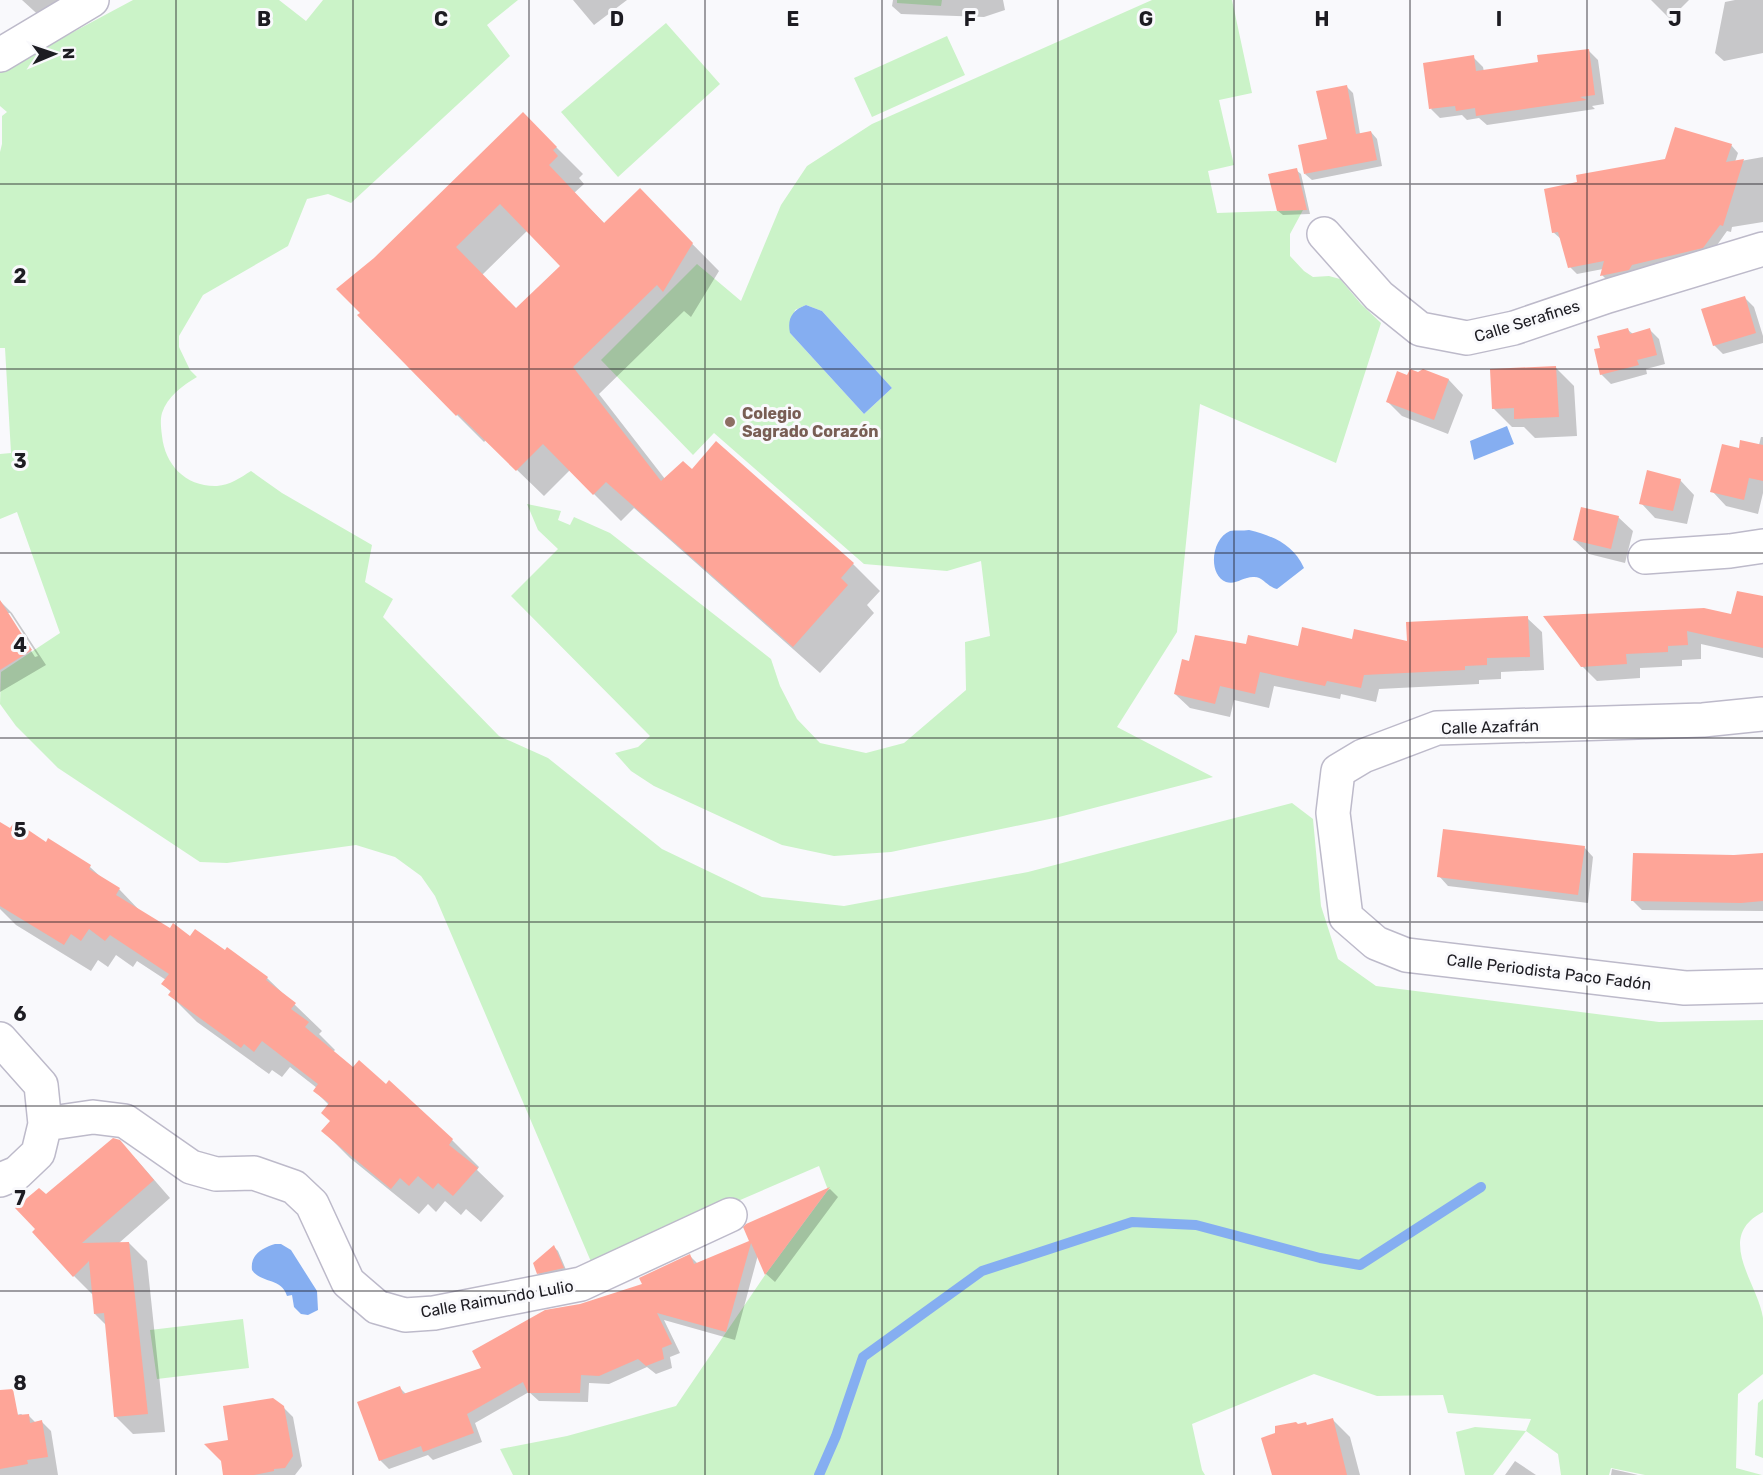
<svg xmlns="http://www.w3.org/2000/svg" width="1763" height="1475" viewBox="0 0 1763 1475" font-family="Rubik,sans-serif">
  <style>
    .green { fill: #cbf3c8; fill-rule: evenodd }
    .water { fill: #85aef1 }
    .shadow { fill: #0003; fill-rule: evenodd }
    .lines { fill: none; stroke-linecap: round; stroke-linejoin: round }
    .stream { stroke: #85aef1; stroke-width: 10 }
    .building { fill: #fea598; fill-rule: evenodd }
    .minor-casing { stroke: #bdbaca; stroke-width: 36 }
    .minor { stroke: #fff; stroke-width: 33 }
    .grid { fill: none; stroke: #1d1c22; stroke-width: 1.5; stroke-opacity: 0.55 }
    .education-dot { fill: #8d6e63; stroke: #f9f9fc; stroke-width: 2 }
    .labels { text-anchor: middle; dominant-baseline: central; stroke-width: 6; stroke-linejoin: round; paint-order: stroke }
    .street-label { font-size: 16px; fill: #1d1c22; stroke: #f9f9fc }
    .education-label { font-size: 16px; font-weight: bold; fill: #785e54; stroke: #f9f9fc; text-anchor: start }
    .grid-label { font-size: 20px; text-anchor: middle; font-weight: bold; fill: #1d1c22; stroke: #f9f9fc; stroke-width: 6; stroke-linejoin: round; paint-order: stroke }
  </style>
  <rect width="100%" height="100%" fill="#f9f9fc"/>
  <path class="green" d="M 133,0 L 279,0 L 306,21 L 323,0 L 518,0 L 487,25 L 510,56 L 351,203 L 328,194 L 307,199 L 288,246 L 203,295 L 179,336 L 179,347 L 190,370 L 197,377 C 183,385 167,397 162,413 C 160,420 161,428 162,436 C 165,465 186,487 217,486 C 230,485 240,478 251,471 L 282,493 L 372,545 L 365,582 L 393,599 L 383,617 L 499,736 L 548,758 L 662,849 L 762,897 L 844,906 L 1028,872 L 1292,803 L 1313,819 L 1321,906 L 1338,959 L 1376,986 L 1659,1022 L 1763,1020 L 1763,1212 C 1714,1237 1758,1283 1763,1318 C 1763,1336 1763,1356 1763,1374 L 1738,1394 L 1736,1468 L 1762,1475 L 1645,1475 L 1611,1468 L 1609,1475 L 1561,1475 L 1558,1454 L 1526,1431 L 1493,1475 L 1465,1475 L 1456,1432 L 1475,1427 L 1526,1431 L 1531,1419 L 1448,1413 L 1443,1395 L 1377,1396 L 1314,1374 L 1192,1424 L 1202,1470 L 1205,1475 L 513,1475 L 500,1449 L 567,1436 L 676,1406 L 765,1275 L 828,1190 L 819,1166 L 592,1264 L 435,896 L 421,876 L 395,857 L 356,845 L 227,863 L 200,862 L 58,768 L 16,726 L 0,704 L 1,672 L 60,633 L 17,512 L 0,519 L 0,454 L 11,453 L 5,348 L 0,348 L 0,152 L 2,144 L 2,116 L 7,112 L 0,106 L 0,67 L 49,45 Z
    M 897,0 L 942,0 L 941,6 L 897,3 Z
    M 1152,0 L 1232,0 L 1252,93 L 1219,100 L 1234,165 L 1208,171 L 1217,213 L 1303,210 L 1290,234 L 1290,256 L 1304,271 L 1313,277 L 1329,276 L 1340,279 L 1361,304 L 1381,323 L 1336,463 L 1200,404 L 1177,632 L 1117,727 L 1213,777 L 1059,817 L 891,852 L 834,856 L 782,845 L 654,786 L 631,771 L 615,753 L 638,747 L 650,736 L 511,596 L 558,549 L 538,530 L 527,504 L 561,511 L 558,520 L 570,525 L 574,517 L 610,533 L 771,659 L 780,686 L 797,719 L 820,743 L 866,753 L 904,743 L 966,690 L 965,642 L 990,636 L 981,561 L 947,571 L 864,564 L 714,433 L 693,455 L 601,360 L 697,264 L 741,301 L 781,205 L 807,166 L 872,124 ZM 806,305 L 822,311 L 892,388 L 864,414 L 790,333 L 795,310 Z
    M 666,23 L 720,84 L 618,177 L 561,112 Z
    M 947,36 L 965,75 L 872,117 L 854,78 Z
    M 243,1319 L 249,1368 L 157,1379 L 150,1330 Z
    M 1763,1399 L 1763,1458 L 1755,1455 L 1758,1403 Z"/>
  <path class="water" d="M 806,305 L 822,311 L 892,388 L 864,414 L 790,333 C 787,319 792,310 806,305 Z
    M 1507,426 L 1514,444 L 1474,460 L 1470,441 Z
    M 1249,530 C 1273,536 1293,544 1304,568 L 1277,589 C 1267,587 1263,576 1253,577 C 1243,577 1236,585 1226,582 C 1207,574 1212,538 1230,531 C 1235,530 1243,531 1249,530 Z
    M 275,1244 L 281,1244 L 291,1250 L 317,1291 L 318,1310 L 308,1315 L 301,1314 L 294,1307 L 292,1295 L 287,1296 C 281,1277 261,1284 252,1270 C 250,1255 262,1248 275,1244 Z"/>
  <path class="shadow" d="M 22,0 L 79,0 L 45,21 Z
    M 573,0 L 627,0 L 594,25 Z
    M 893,0 L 1003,0 L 1005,10 L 984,17 L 901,14 L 892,6 Z
    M 1651,0 L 1689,0 L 1670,19 Z
    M 1735,0 L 1763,0 L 1763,53 L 1724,61 L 1715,53 L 1725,2 Z
    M 1588,50 L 1598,60 L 1604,104 L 1592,106 L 1595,109 L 1487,125 L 1479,118 L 1467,120 L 1462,115 L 1440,118 L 1431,109 L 1473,57 L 1483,67 L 1484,72 L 1540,64 Z
    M 1346,86 L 1353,93 L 1360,134 L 1371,132 L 1377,139 L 1382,166 L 1312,180 L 1305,174 L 1329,141 Z
    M 523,114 L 583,174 L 579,178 L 584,184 L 574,193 L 605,224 L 640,191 L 719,271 L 691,317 L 684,311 L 599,394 L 665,479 L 692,471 L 853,564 L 880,591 L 867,605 L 874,613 L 820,673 L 634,508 L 621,521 L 570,470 L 544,496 L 486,440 L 484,442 L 457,415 L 375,259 ZM 528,230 L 563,266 L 517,310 L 482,275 Z
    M 1731,145 L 1738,153 L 1735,162 L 1763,157 L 1763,222 L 1732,227 L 1731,232 L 1727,231 L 1710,255 L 1609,282 L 1602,275 L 1603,269 L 1577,274 L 1570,267 L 1561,239 L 1553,232 L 1579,183 Z
    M 1296,170 L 1301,174 L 1310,214 L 1283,215 L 1278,211 Z
    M 1744,297 L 1754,307 L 1763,336 L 1763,343 L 1723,354 L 1714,345 Z
    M 1628,330 L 1633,334 L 1650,330 L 1659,339 L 1665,364 L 1646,369 L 1647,374 L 1611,384 L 1601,374 L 1602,349 Z
    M 1555,367 L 1574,386 L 1577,436 L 1535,438 L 1524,427 L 1512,427 L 1493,408 Z
    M 1423,371 L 1449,380 L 1463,395 L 1448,434 L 1402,416 L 1387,401 L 1408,377 Z
    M 1761,437 L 1763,437 L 1763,493 L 1758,514 L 1726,506 L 1712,491 L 1740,450 L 1759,445 Z
    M 1680,480 L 1694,495 L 1687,524 L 1655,518 L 1641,503 Z
    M 1618,517 L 1633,531 L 1625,563 L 1589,554 L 1574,540 Z
    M 1763,598 L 1763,658 L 1701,644 L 1701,659 L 1682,660 L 1682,666 L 1640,668 L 1640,678 L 1597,681 L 1582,666 L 1546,617 L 1733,616 Z
    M 0,601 L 12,613 L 46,665 L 0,692 ZM 7,613 L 10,613 L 38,656 L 35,657 Z
    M 1527,618 L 1542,632 L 1544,670 L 1501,672 L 1501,679 L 1479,680 L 1479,684 L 1379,689 L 1376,702 L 1341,694 L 1340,699 L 1274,686 L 1269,708 L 1234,700 L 1230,717 L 1190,708 L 1175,694 L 1190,663 L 1248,646 L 1299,648 L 1354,641 L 1409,643 Z
    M 0,824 L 11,830 L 47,844 L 90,867 L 103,879 L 119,889 L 142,913 L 170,930 L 191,938 L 267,978 L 322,1031 L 319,1034 L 335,1050 L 333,1052 L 353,1069 L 387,1086 L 389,1083 L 452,1140 L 479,1167 L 477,1170 L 504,1196 L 481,1222 L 466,1209 L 461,1215 L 445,1201 L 436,1212 L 428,1204 L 419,1214 L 350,1158 L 323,1131 L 331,1121 L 329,1105 L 315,1091 L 317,1088 L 290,1067 L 282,1077 L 272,1070 L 269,1074 L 197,1022 L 170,995 L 172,993 L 163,984 L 166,980 L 137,961 L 133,967 L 116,955 L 108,967 L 98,960 L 91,971 L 16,925 L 0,909 Z
    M 1584,847 L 1593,857 L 1588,903 L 1448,886 L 1439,876 Z
    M 1763,854 L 1763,911 L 1642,910 L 1632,900 L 1734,857 Z
    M 136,1159 L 170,1198 L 119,1243 L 129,1243 L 147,1261 L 165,1432 L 133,1434 L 115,1416 L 106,1325 L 95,1314 L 93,1292 L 92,1294 L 74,1276 L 34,1232 L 37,1229 L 46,1196 Z
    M 830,1189 L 838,1197 L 775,1282 L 766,1274 L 758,1255 L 735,1340 L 664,1320 L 680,1353 L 670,1357 L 672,1368 L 656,1374 L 647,1367 L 609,1384 L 589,1383 L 588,1402 L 539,1401 L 529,1392 L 475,1423 L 482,1442 L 433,1460 L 428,1455 L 389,1469 L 380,1460 L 400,1388 L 407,1395 L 483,1368 L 580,1305 L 644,1285 L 690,1256 L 698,1264 L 751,1241 L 747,1225 Z
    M 554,1247 L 558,1251 L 567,1272 L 542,1277 L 538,1273 Z
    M 283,1407 L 293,1417 L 302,1466 L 295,1475 L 225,1475 L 230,1441 Z
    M 21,1414 L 24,1416 L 28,1415 L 36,1423 L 42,1422 L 51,1431 L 58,1475 L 0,1475 L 0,1418 Z
    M 1333,1420 L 1350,1437 L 1360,1475 L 1274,1475 L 1308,1427 Z
    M 1515,1461 L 1536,1475 L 1505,1475 Z
    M 1612,1469 L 1638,1475 L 1611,1475 Z"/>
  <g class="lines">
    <path class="stream" d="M 819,1475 L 836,1436 L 863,1357 L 982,1271 L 1132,1222 L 1196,1225 L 1320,1258 L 1360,1265 L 1481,1187"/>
  </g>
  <path class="building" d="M 1589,49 L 1595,95 L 1580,97 L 1587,100 L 1476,116 L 1475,108 L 1456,111 L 1455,106 L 1429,109 L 1423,63 L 1474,55 L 1476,71 L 1538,62 L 1537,55 Z
    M 1347,85 L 1356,134 L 1371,131 L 1377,160 L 1304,174 L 1298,145 L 1327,139 L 1316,91 Z
    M 523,112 L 557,147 L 553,150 L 558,156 L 549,165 L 604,223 L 640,188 L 693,243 L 663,292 L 657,285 L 573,367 L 661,481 L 683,461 L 692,469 L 716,441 L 854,563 L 841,578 L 848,585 L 793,647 L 606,482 L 593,495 L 543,444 L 516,471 L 458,414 L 456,416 L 357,315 L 360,313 L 336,289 L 374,258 ZM 500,204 L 560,266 L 516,308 L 456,247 Z
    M 1675,127 L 1732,144 L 1726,162 L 1744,159 L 1723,226 L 1720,225 L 1703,248 L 1632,265 L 1629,270 L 1600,276 L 1604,261 L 1568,268 L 1558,232 L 1552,233 L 1544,189 L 1577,182 L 1576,175 L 1665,159 Z
    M 1297,168 L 1307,210 L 1277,211 L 1268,174 Z
    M 1745,296 L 1756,333 L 1713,346 L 1701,309 Z
    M 1628,328 L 1630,334 L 1650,328 L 1657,355 L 1637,360 L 1639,365 L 1600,375 L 1594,349 L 1600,348 L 1597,336 Z
    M 1556,366 L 1559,417 L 1514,419 L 1514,408 L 1492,409 L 1490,369 Z
    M 1410,369 L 1418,372 L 1423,369 L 1449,379 L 1434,420 L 1386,402 L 1397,371 L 1407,375 Z
    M 1740,440 L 1763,445 L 1763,481 L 1749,478 L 1744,500 L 1710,492 L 1722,444 L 1739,448 Z
    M 1647,470 L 1681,479 L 1673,511 L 1639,504 Z
    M 1581,507 L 1619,516 L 1611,549 L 1573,540 Z
    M 1737,591 L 1763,596 L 1763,648 L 1687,631 L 1688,645 L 1668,646 L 1668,652 L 1626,654 L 1627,664 L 1581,667 L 1543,616 L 1704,608 L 1731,614 Z
    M 0,600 L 32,650 L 0,670 Z
    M 1528,616 L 1530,657 L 1487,658 L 1487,665 L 1465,666 L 1465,670 L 1364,675 L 1361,688 L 1327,681 L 1325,686 L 1260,672 L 1255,694 L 1220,686 L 1215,704 L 1174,694 L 1182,659 L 1189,661 L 1195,635 L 1246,644 L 1248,635 L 1298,646 L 1302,627 L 1352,639 L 1354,629 L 1407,641 L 1406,622 Z
    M 15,821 L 46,842 L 48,838 L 91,865 L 89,869 L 120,888 L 116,895 L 170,928 L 173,923 L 190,936 L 195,929 L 225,950 L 227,947 L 268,977 L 266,980 L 296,1003 L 291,1009 L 309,1022 L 305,1027 L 353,1067 L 359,1060 L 386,1084 L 389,1080 L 453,1139 L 449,1145 L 478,1168 L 453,1196 L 438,1183 L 433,1189 L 418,1176 L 409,1186 L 400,1178 L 391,1189 L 321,1131 L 330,1121 L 321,1113 L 329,1103 L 313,1091 L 318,1084 L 262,1041 L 254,1052 L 244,1044 L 241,1048 L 168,995 L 171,991 L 161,984 L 169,974 L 110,935 L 105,941 L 89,929 L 81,941 L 71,934 L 64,945 L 0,906 L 0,822 L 10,828 Z
    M 1443,829 L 1585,846 L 1578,895 L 1437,877 Z
    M 1633,853 L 1734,855 L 1763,853 L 1763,901 L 1741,903 L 1631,901 Z
    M 113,1138 L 120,1140 L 154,1180 L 82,1243 L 129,1242 L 148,1414 L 114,1417 L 104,1313 L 94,1314 L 89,1261 L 73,1277 L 32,1232 L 35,1229 L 15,1208 L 39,1188 L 46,1194 Z
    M 830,1187 L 765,1275 L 751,1243 L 726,1332 L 657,1313 L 672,1344 L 662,1348 L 664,1359 L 646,1366 L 638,1359 L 599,1376 L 581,1375 L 580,1393 L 528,1393 L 523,1382 L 467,1414 L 474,1433 L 423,1452 L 421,1446 L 379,1461 L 357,1402 L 400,1386 L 403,1394 L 481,1368 L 472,1351 L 545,1310 L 580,1304 L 642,1284 L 639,1278 L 690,1254 L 694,1264 L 749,1241 L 743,1227 L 746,1224 Z
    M 554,1245 L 564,1268 L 537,1274 L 533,1263 Z
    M 13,1389 L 18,1415 L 29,1414 L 30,1423 L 42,1420 L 48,1457 L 27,1460 L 28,1464 L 0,1469 L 0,1390 Z
    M 273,1398 L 284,1406 L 293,1456 L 285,1468 L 274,1469 L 274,1471 L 254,1475 L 223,1475 L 221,1461 L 204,1444 L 228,1440 L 223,1406 Z
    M 1333,1418 L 1347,1475 L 1272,1475 L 1261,1438 L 1275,1433 L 1275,1426 L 1296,1422 L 1298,1424 L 1306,1422 L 1307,1425 Z"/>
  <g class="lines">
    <g class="minor-casing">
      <path id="minor" d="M 0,55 L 92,0
        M 1324,234 L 1379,296 L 1420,329 L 1467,338 L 1514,328 L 1608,296 L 1763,249
        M 1645,557 L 1730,551 L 1763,546
        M 1763,714 L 1703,720 L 1437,728 L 1363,756 L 1338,771 L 1333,813 L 1346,917 L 1376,943 L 1406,955 L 1685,988 L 1763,986
        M 0,1039 L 41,1085 L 45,1124 L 38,1153 L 17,1173 L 0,1180
        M 45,1124 L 93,1117 L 125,1121 L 191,1167 L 216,1174 L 254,1173 L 294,1187 L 312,1204 L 348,1282 L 377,1307 L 405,1315 L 434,1313 L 581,1284 L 730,1215"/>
    </g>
    <use href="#minor" class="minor"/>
  </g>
  <path class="grid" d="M 176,0 L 176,1475M 353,0 L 353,1475M 529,0 L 529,1475M 705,0 L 705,1475M 882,0 L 882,1475M 1058,0 L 1058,1475M 1234,0 L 1234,1475M 1410,0 L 1410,1475M 1587,0 L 1587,1475M 0,184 L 1763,184M 0,369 L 1763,369M 0,553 L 1763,553M 0,738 L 1763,738M 0,922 L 1763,922M 0,1106 L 1763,1106M 0,1291 L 1763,1291"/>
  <circle class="education-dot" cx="730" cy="422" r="6"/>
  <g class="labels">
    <g class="street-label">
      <text transform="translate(1527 321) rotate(-17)">Calle Serafines</text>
      <text transform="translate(1490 727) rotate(-2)">Calle Azafrán</text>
      <text transform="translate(1549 972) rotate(7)">Calle Periodista Paco Fadón</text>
      <text transform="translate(497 1299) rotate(-10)">Calle Raimundo Lulio</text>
    </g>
    <g class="education-label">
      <text x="742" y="413">Colegio<tspan x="742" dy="18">Sagrado Corazón</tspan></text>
    </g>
  </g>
  <g class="grid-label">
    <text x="264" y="26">B</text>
    <text x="441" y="26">C</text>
    <text x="617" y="26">D</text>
    <text x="793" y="26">E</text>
    <text x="970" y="26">F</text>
    <text x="1146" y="26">G</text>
    <text x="1322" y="26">H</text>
    <text x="1499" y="26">I</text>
    <text x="1675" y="26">J</text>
    <text x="20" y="283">2</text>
    <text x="20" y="468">3</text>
    <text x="20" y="652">4</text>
    <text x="20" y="837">5</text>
    <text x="20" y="1021">6</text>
    <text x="20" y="1205">7</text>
    <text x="20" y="1390">8</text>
  </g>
  <g transform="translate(54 54) rotate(88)" stroke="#f9f9fc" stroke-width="4.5" paint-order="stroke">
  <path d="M0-4.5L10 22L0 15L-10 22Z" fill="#1d1c22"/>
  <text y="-9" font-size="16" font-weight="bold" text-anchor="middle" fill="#1d1c22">N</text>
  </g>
</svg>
